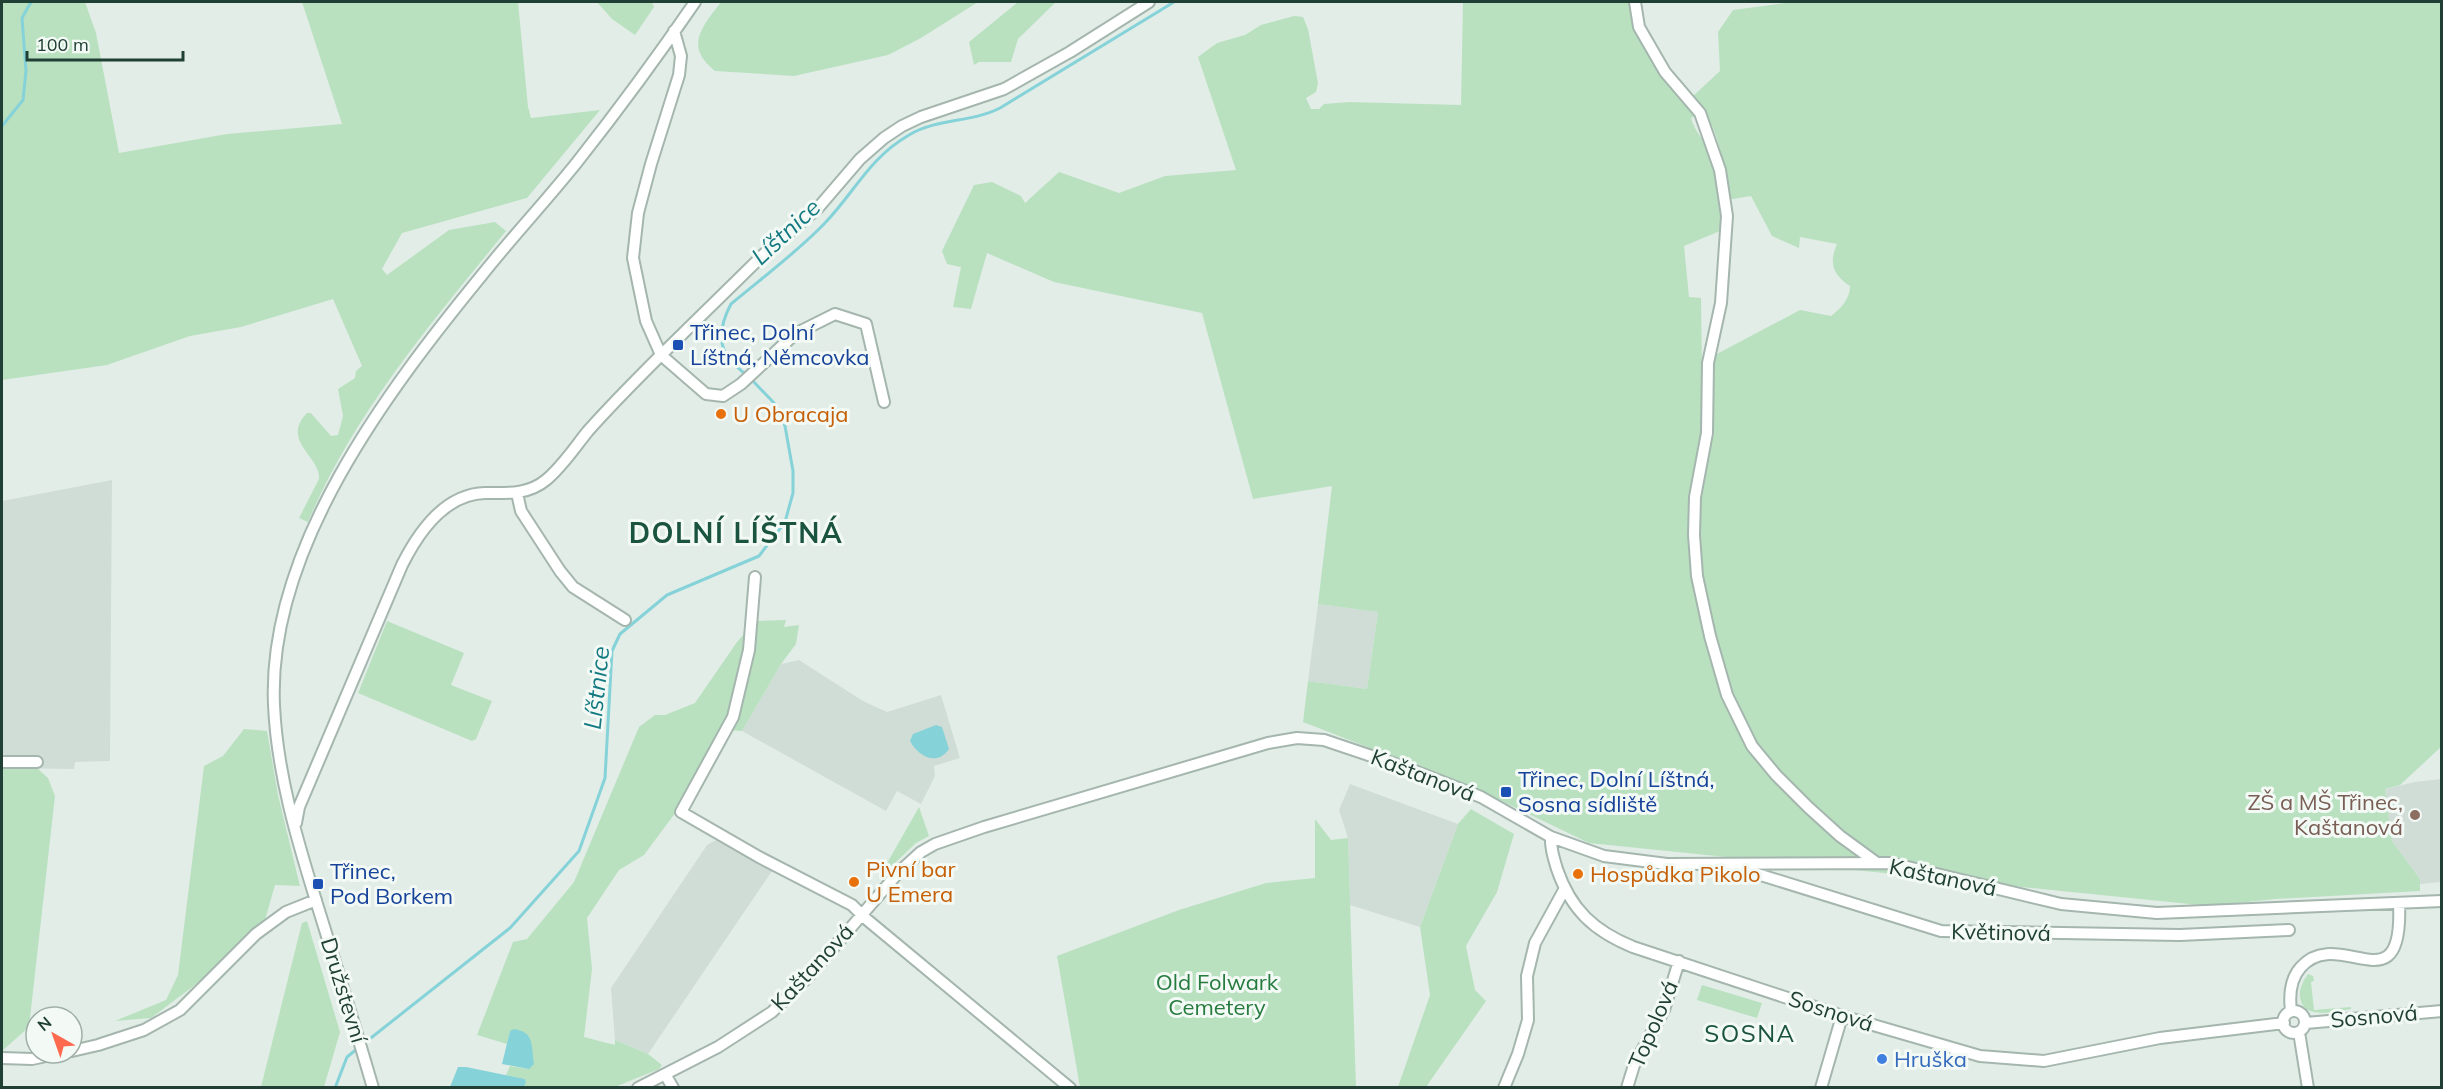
<svg xmlns="http://www.w3.org/2000/svg" width="2443" height="1089" font-family="Mulish,sans-serif">
  <style>
    .built { fill: #d0ddd6 }
    .green { fill: #b9e1c0 }
    .water { fill: #85d2d8 }
    .lines { fill: none; stroke-linecap: round; stroke-linejoin: round }
    .stream { stroke: #85d2d8; stroke-width: 3 }
    .minor-casing { stroke: #a4b6ae; stroke-width: 14 }
    .minor { stroke: #fff; stroke-width: 10 }
    .transit-dot { fill: #1a4fb4; stroke: #f3f9f5; stroke-width: 2 }
    .food-dot { fill: #e8710a; stroke: #f3f9f5; stroke-width: 2 }
    .education-dot { fill: #8d6e63; stroke: #f3f9f5; stroke-width: 2 }
    .shop-dot { fill: #3f7fe0; stroke: #f3f9f5; stroke-width: 2 }
    .labels { text-anchor: middle; stroke-width: 6; stroke-linejoin: round; paint-order: stroke }
    .transit-label { font-size: 22px; fill: #164399; stroke: #f3f9f5; text-anchor: start }
    .food-label { font-size: 22px; fill: #c56008; stroke: #f3f9f5; text-anchor: start }
    .street-label { font-size: 22px; fill: #204035; stroke: #f3f9f5 }
    .education-label { font-size: 22px; fill: #785e54; stroke: #f3f9f5; text-anchor: end }
    .park-label { font-size: 22px; fill: #267b3f; stroke: #f3f9f5 }
    .shop-label { font-size: 22px; fill: #366cbe; stroke: #f3f9f5; text-anchor: start }
    .water-label { font-size: 24px; font-style: italic; fill: #147a82; stroke: #f3f9f5 }
    .neighbourhood-label { font-size: 24px; letter-spacing: 1.5px; fill: #1a5441; stroke: #f3f9f5 }
    .district-label { font-size: 28px; font-weight: bold; letter-spacing: 1.5px; fill: #1a5441; stroke: #f3f9f5 }
  </style>
  <rect width="100%" height="100%" fill="#e2ede7"/>
  <!-- built -->
  <path class="built" d="M112 480 110 761 75 762 74 769 2 768V501Z
    M1318 604 1378 612 1367 689 1308 681Z
    M799 660 863 701 887 712 941 695 960 758 934 766 935 776 921 804 897 791 886 811 742 731 781 664Z
    M2441 779V882L2420 884V879L2392 841 2385 789 2415 782Z
    M1350 784 1458 824 1420 927 1350 905 1348 838 1339 810Z
    M718 839 772 871 648 1054 615 1040 611 988 707 845Z"/>
  <!-- green -->
  <path class="green" d="M2 2H85L96 33 119 153 227 134 342 124 302 2H518L528 107 531 118 600 110 527 198 402 233 382 269 387 275 449 230 495 222 506 231C432 322 354 413 308 522L299 518 319 479C321 457 280 441 307 413H311L331 436 338 435 343 416 338 389 355 378 356 371 362 366 333 299 241 327 190 336 107 365 2 380Z
    M597 2H652L654 7 635 35 612 19Z
    M721 2H978L921 38 888 55 794 76 715 71C683 46 703 26 721 2Z
    M1018 2H1056L1018 39 1011 62H979L974 65 969 42Z
    M1463 2H1629L1644 42 1697 115 1691 118C1696 134 1702 137 1710 150 1721 167 1721 211 1720 231L1684 246 1689 297 1701 298 1702 373 1705 397 1713 403V356L1800 310 1831 316C1841 308 1850 299 1850 286 1832 275 1829 262 1837 244L1800 237 1799 248 1772 236 1751 196 1727 200C1723 160 1721 127 1692 97L1720 71 1718 32 1733 10 1792 2H2441V747L2400 785 2385 789 2392 841 2420 879V891L2275 899 2209 906 1589 843 1483 792 1303 722 1308 681 1367 689 1378 612 1318 604 1332 486 1253 499 1202 313 1054 282 987 253 971 309 953 307 961 267 947 264 942 251 974 185 992 182 1021 196 1025 203 1059 172 1119 193 1165 176 1236 170 1198 57 1217 43 1245 35 1261 25 1294 16 1303 17 1308 29 1318 83 1316 92 1306 98 1311 109H1319L1324 104 1349 102 1461 105Z
    M786 620 784 627 799 625 796 644 781 664 742 731 724 730 676 812 644 855 619 870 587 918 592 969 584 1037 615 1045V1040L648 1054 662 1065 659 1069 615 1087H524L526 1082 525 1079 506 1075 510 1066 529 1069 510 1031 507 1044 477 1035 513 942 527 939 574 882 639 727 655 715H665L695 703 737 642 755 621Z
    M387 621 464 653 451 685 492 701 476 739 472 741 358 693Z
    M244 729 267 731 278 795 300 886 275 885 263 927 191 988 151 1018 115 1021 166 1000 178 975 204 766 223 756Z
    M2 768H37L48 778 55 796 29 1027 2 1051Z
    M919 807 929 836 916 843 878 879Z
    M1471 809 1514 834 1497 892 1466 946 1475 990 1486 1001 1426 1087H1398L1430 995 1420 927 1458 824Z
    M1315 819 1331 840 1348 838 1356 1087H1080L1057 956 1179 910 1266 883 1315 878Z
    M307 921 340 1032 324 1087H261L302 923Z
    M2308 974 2313 976 2314 981 2311 982 2314 1010 2351 1007V1009C2335 1011 2303 1021 2300 997 2299 989 2303 981 2308 974Z
    M1702 985 1762 1003 1757 1018 1697 1000Z"/>
  <!-- water -->
  <path class="water" d="M936 725 942 727 949 749C937 767 918 756 910 741L913 734Z
    M514 1029C535 1032 531 1046 534 1064L529 1069 502 1064 510 1031Z
    M458 1067H466L525 1079 526 1082 524 1087H450Z"/>
  <g class="lines">
    <!-- stream -->
    <path class="stream" d="M2 126 23 100 26 71 22 18 31 2
      M746 375C740 369 730 362 726 354 717 338 723 319 731 304 762 278 796 253 824 224 855 192 868 159 909 135 937 118 971 123 1000 108L1174 2
      M362 1045 510 928 579 851 605 778 612 651 620 634 667 595 759 556 785 522 793 493V471L785 426 775 404 751 379
      M335 1088 347 1057 357 1049"/>
    <!-- minor casing -->
    <g class="minor-casing">
      <path id="minor" d="M1635 2 1639 27 1665 72 1700 113 1720 170 1727 216 1721 303 1708 363 1707 433 1695 497 1694 535 1697 576 1710 636 1727 695 1752 746 1776 775 1808 807 1840 836 1877 863
        M674 31 681 56 679 75 651 164 638 213 633 258 646 321 661 355 765 253 818 208 860 159 884 138 902 126 921 117 1004 89 1070 52 1149 2
        M517 493 521 511 560 571 573 587 625 620
        M755 577 749 650 733 717 681 812 759 857 852 905 865 918 1070 1088
        M2 762H37
        M296 823 299 807 402 565C418 533 444 494 485 493 506 493 528 495 546 480 562 467 575 447 588 431 611 405 636 380 661 355L706 394 723 396 741 384 795 334 835 314 866 324 884 402
        M1551 837C1550 848 1554 859 1557 869 1571 910 1594 931 1633 947L1842 1016 1980 1056 2044 1061 2160 1038 2284 1023
        M1735 867 1941 931 2180 935 2289 930
        M2291 1011C2289 995 2290 979 2301 967 2339 924 2404 1011 2399 903
        M2283 1022a11 11 0 1 1 22 0a11 11 0 1 1-22 0Z
        M2306 1023 2442 1011
        M2299 1032 2308 1088
        M72 1051 98 1045 144 1030 180 1010 256 934 286 912 316 900
        M2 1058 32 1059 60 1053
        M665 1074 673 1088
        M373 1088C355 1026 336 965 317 904 297 840 277 773 274 705 267 549 388 390 482 275 513 236 547 200 578 161 619 109 658 56 695 2
        M638 1088 718 1047 772 1012 809 976 898 873 921 852 935 844 984 827 1224 756 1268 743 1297 738 1324 740 1407 768 1481 797 1551 837 1604 856 1667 864 1891 863 2061 904 2157 913 2442 901
        M1504 1088 1518 1054 1528 1020 1527 976 1535 943 1564 890
        M1627 1088 1634 1065 1664 1010 1679 961
        M1821 1088 1842 1016"/>
    </g>
    <!-- minor -->
    <use href="#minor" class="minor"/>
  </g>
  <!-- markers -->
  <g class="transit-dot">
    <rect x="672" y="339" width="12" height="12" rx="3"/>
    <rect x="1500" y="786" width="12" height="12" rx="3"/>
    <rect x="312" y="878" width="12" height="12" rx="3"/>
  </g>
  <g class="food-dot">
    <circle cx="721" cy="414" r="6"/>
    <circle cx="1578" cy="874" r="6"/>
    <circle cx="854" cy="882" r="6"/>
  </g>
  <circle class="education-dot" cx="2415" cy="815" r="6"/>
  <circle class="shop-dot" cx="1882" cy="1059" r="6"/>
  <g class="labels">
    <!-- transit labels -->
    <g class="transit-label">
      <text x="690" y="340">Třinec, Dolní<tspan x="690" dy="25">Líštná, Němcovka</tspan></text>
      <text x="1518" y="787">Třinec, Dolní Líštná,<tspan x="1518" dy="25">Sosna sídliště</tspan></text>
      <text x="330" y="879">Třinec,<tspan x="330" dy="25">Pod Borkem</tspan></text>
    </g>
    <!-- food labels -->
    <g class="food-label">
      <text x="733" y="422">U Obracaja</text>
      <text x="866" y="877">Pivní bar<tspan x="866" dy="25">U Emera</tspan></text>
      <text x="1590" y="882">Hospůdka Pikolo</text>
    </g>
    <!-- street labels -->
    <g class="street-label">
      <text transform="translate(1423 775) rotate(21)" y="8">Kaštanová</text>
      <text transform="translate(1943 877) rotate(12)" y="8">Kaštanová</text>
      <text transform="translate(2001 932) rotate(1)" y="8">Květinová</text>
      <text transform="translate(812 967) rotate(-47)" y="8">Kaštanová</text>
      <text transform="translate(344 990) rotate(73)" y="8">Družstevní</text>
      <text transform="translate(1831 1011) rotate(18)" y="8">Sosnová</text>
      <text transform="translate(2374 1016) rotate(-5)" y="8">Sosnová</text>
      <text transform="translate(1653 1024) rotate(-67)" y="8">Topolová</text>
    </g>
    <!-- education labels -->
    <g class="education-label">
      <text x="2403" y="810">ZŠ a MŠ Třinec,<tspan x="2403" dy="25">Kaštanová</tspan></text>
    </g>
    <!-- park labels -->
    <g class="park-label">
      <text x="1217" y="990">Old Folwark<tspan x="1217" dy="25">Cemetery</tspan></text>
    </g>
    <!-- shop labels -->
    <g class="shop-label">
      <text x="1894" y="1067">Hruška</text>
    </g>
    <!-- water labels -->
    <g class="water-label">
      <text transform="translate(786 232) rotate(-43)" y="8">Líštnice</text>
      <text transform="translate(597 688) rotate(-84)" y="8">Líštnice</text>
    </g>
    <!-- neighbourhood labels -->
    <g class="neighbourhood-label">
      <text x="1750" y="1042">SOSNA</text>
    </g>
    <!-- district labels -->
    <g class="district-label">
      <text x="736" y="543">DOLNÍ LÍŠTNÁ</text>
    </g>
  </g>
  <!-- border -->
  <rect width="2443" height="1089" fill="none" stroke="#204035" stroke-width="6"/>
  <!-- north arrow -->
  <g transform="translate(54 1035) rotate(320)"><circle r="28" fill="#f3f9f5" stroke="#9fafa8" stroke-width="1.5"/>
  <path d="M0-4.5L10 22L0 15L-10 22Z" fill="#ff6a4f"/>
  <text y="-9" font-size="16" font-weight="bold" text-anchor="middle" fill="#204035">N</text>
  </g>
  <!-- scale -->
  <path d="M27 51v9h156v-9" fill="none" stroke="#204035" stroke-width="3"/>
  <text x="36" y="51" font-size="18" fill="#204035" stroke="#f3f9f5" stroke-width="4.5" paint-order="stroke">100 m</text>
</svg>
